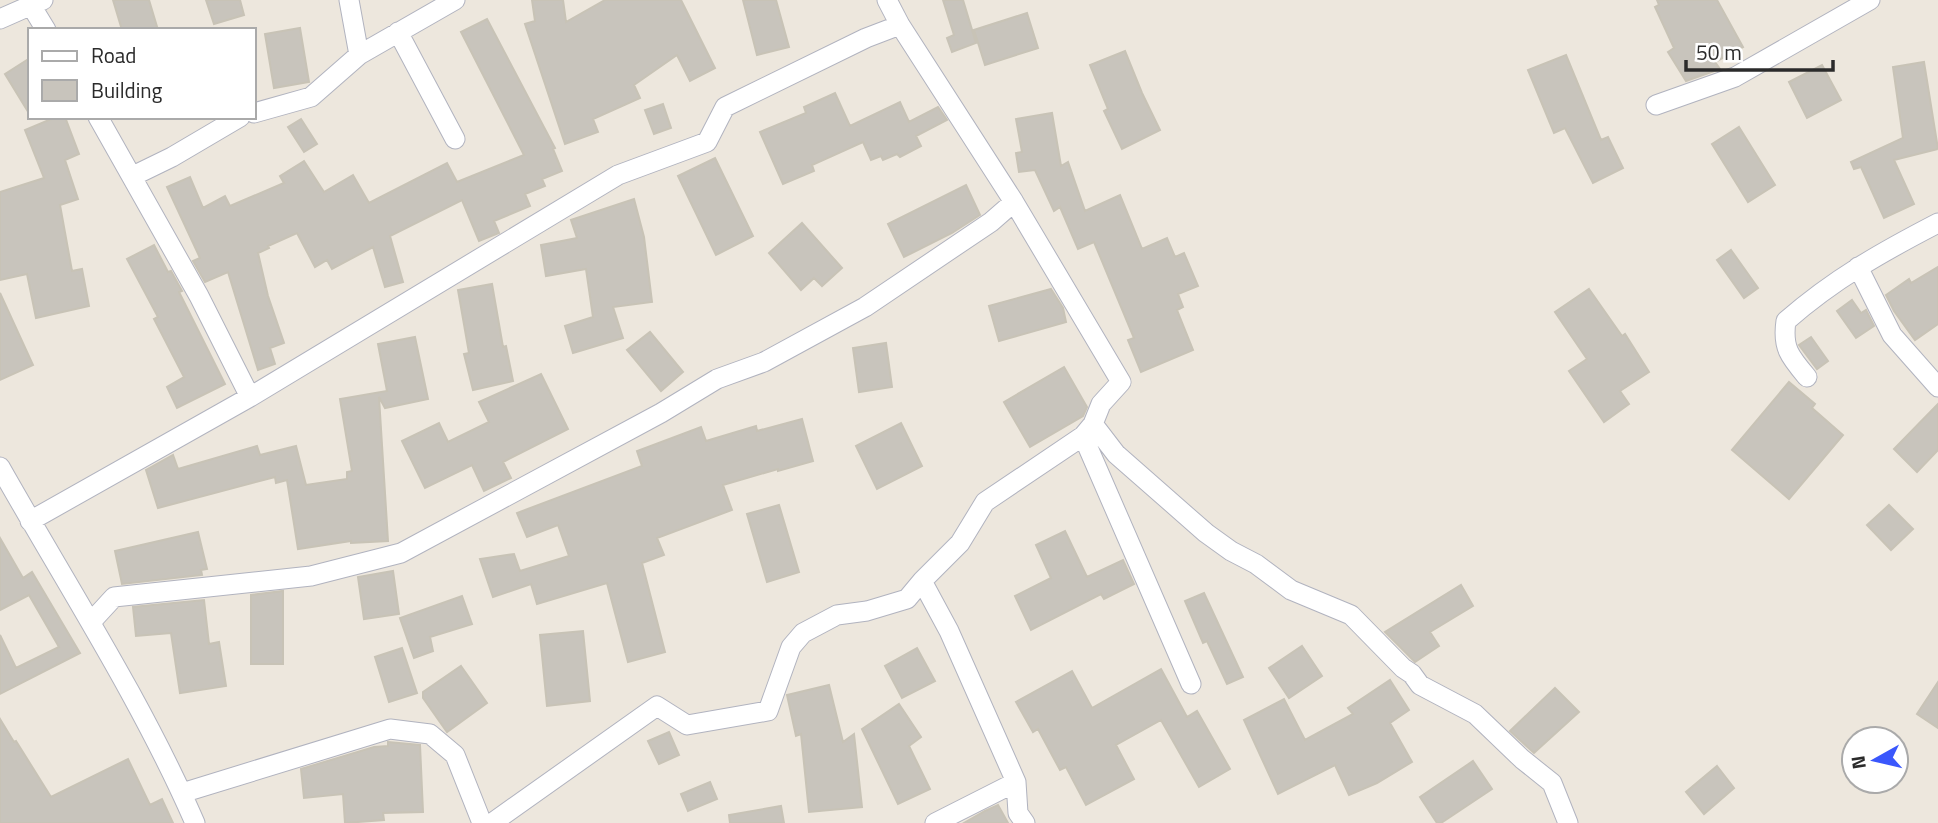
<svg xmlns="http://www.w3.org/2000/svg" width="1938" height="823" font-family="'Titillium Web',sans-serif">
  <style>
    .building { fill: #c8c4bc; stroke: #c8c3b6; stroke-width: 2 }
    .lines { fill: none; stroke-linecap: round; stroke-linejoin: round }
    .street-casing { stroke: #b1b3bf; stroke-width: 21 }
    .street { stroke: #fff; stroke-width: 19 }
  </style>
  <rect width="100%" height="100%" fill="#ede7dd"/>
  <!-- building -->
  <path class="building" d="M113 0H149L158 30H122Z
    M206 0H240L244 15 214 24Z
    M532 0H563L566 22 605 0H681L715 68 690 81 677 55 634 85 640 98 593 119 598 132 565 144 525 24 535 21Z
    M743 0H776L789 47 757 55Z
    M943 0H963L976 43 952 52 947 38 954 35Z
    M1657 0H1717L1743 47 1715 62 1720 69 1686 81 1668 52 1674 48 1655 7 1659 5Z
    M1027 13 1038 48 985 65 974 30Z
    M487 19 555 148 553 149 562 171 542 179 545 186 525 194 530 206 494 221 499 233 479 241 462 200 390 236 403 282 385 287 373 247 332 269 327 260 315 267 297 233 268 246 269 248 258 253 268 296 284 343 270 348 275 364 258 370 228 272 205 282 193 261 200 258 167 187 190 177 203 208 225 196 230 206 284 183 280 176 304 161 324 192 353 175 369 203 447 163 457 182 524 155 461 32Z
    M300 28 309 82 274 88 265 34Z
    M1125 51 1142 93 1160 130 1122 149 1104 111 1108 109 1090 65Z
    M1566 55 1601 140 1608 137 1623 168 1593 183 1565 128 1554 133 1528 70Z
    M30 58V115L5 74Z
    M1924 62 1938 149 1894 160 1914 204 1884 218 1861 167 1854 169 1851 162 1903 138 1893 67Z
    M1822 65 1841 100 1807 118 1789 82Z
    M835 93 850 126 900 102 909 122 938 107 947 120 916 136 921 146 900 157 897 154 883 160 881 156 871 160 863 142 812 165 814 171 783 184 760 132 806 113 804 107Z
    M663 104 671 128 654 134 645 110Z
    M1052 113 1061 166 1068 162 1085 211 1120 195 1142 249 1167 238 1175 257 1184 253 1198 286 1178 294 1183 307 1177 310 1193 350 1141 372 1128 340 1134 338 1094 242 1078 249 1060 207 1054 211 1035 170 1019 172 1016 153 1022 152 1016 119Z
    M56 117H65L79 154 65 160 78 199 60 205 72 271 82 269 89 306 36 318 27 274 0 280V192L44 178 25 130Z
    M301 119 317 144 304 152 288 127Z
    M1739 127 1775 185 1748 202 1712 144Z
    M715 158 753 236 716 255 678 176Z
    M966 185 980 215 952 233 904 257 888 224Z
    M634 199 644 237 652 302 613 307 623 338 573 353 565 326 593 317 586 269 546 276 541 245 577 238 571 220Z
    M802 223 842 268 822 286 814 278 801 290 769 253Z
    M154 245 168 272 171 271 182 291 179 292 225 384 177 408 167 387 184 377 154 319 158 317 127 259Z
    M1731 250 1758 288 1744 298 1717 260Z
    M1938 267V324L1915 340 1894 311 1886 295 1909 279 1911 283Z
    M492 284 503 347 506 346 513 381 473 390 464 354 469 353 458 290Z
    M1051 289 1063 308 1066 322 999 341 989 306Z
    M1589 289 1622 336 1625 334 1649 372 1620 391 1629 404 1604 422 1569 371 1587 359 1555 312Z
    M0 293 33 365 0 380Z
    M1852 300 1861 313 1866 310 1874 326 1856 338 1837 311Z
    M650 332 683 372 661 391 627 350Z
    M415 337 428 399 385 408 379 397 388 541 351 543V541L298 549 287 480 276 483 275 477 158 508 146 470 173 455 178 469 257 446 260 455 296 446 306 485 347 479V472L352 471 340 399 387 391 378 344Z
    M1811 337 1828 361 1817 369 1799 345Z
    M886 343 892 387 859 392 853 348Z
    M1064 367 1087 407 1083 416 1030 447 1004 402Z
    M541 374 568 429 503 462 511 478 484 491 472 465 425 488 402 441 439 423 448 442 489 422 479 402Z
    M1789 382 1815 404 1812 408 1843 435 1789 499 1732 450Z
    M1938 404V450L1917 472 1894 449Z
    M802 419 813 461 778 471V469L723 485 732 510 657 538 664 555 642 563 665 652 628 662 607 583 537 604 531 584 493 597 480 559 514 554 520 571 569 556 558 525 527 537 517 513 642 466 637 451 701 427 706 441 756 426 757 431Z
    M901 423 922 466 877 489 856 446Z
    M779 505 799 572 767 582 747 514Z
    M1889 505 1913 529 1891 550 1867 525Z
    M1065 531 1087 577 1123 560 1134 584 1104 599 1101 594 1031 630 1015 596 1051 578 1036 545Z
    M198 532 207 569 201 570 202 575 122 584 115 551Z
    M0 538 23 578 32 572 80 653 0 694V635L16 668 59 647 29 595 0 610Z
    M393 571 399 614 364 619 358 577Z
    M1461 585 1473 606 1430 632 1439 646 1415 662 1385 632Z
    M283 591V664H251V595Z
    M1204 593 1243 677 1227 684 1207 641 1203 643 1185 601Z
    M462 596 472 624 430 637 433 651 414 658 400 618Z
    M204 600 209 644 219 642 226 686 180 693 171 633 136 636 133 607Z
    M583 631 590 701 547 706 540 635Z
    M1302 646 1322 676 1289 698 1269 668Z
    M402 648 417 693 389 702 375 657Z
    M917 648 935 681 902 698 885 666Z
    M461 666 487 703 447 732 423 698V692Z
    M1161 669 1187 717 1197 711 1230 769 1199 787 1161 720 1116 745 1134 779 1086 805 1066 767 1060 770 1038 729 1033 732 1016 702 1072 671 1092 708Z
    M1390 680 1409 710 1390 723 1412 762 1377 783 1349 795 1335 765 1278 794 1244 720 1284 699 1305 740 1353 714 1348 708Z
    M1938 682V728L1917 714Z
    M829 685 843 742 854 734 862 807 809 812 801 734 796 736 787 695Z
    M1555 688 1579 712 1534 753 1510 731Z
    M899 704 921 737 909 746 930 789 898 804 862 729Z
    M0 719 14 742 16 741 51 797 128 759 150 805 162 799 173 823H0Z
    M669 732 679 755 659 764 648 741Z
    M388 742 420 745 423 812 383 813 384 820 345 823 343 794 304 798 301 769 374 747 388 746Z
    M1473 761 1492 789 1441 823H1437L1420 797Z
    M1717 766 1734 788 1704 814 1686 792Z
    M710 782 717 799 688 811 681 794Z
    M998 805 1008 823H964L985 811Z
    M781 806 784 823H730L729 815Z"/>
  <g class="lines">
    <!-- street casing -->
    <g class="street-casing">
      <path id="street" d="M349 0 359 55
        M887 0 900 25 1014 202 1121 382 1101 404 1093 424 1083 436 985 502 960 543 922 581 949 631 1016 782 1018 813 1025 823
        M32 7 46 30
        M0 19 43 0
        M398 32 455 139
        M1656 105 1735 77 1870 0
        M254 113 311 97 359 55 455 0
        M98 117 199 296 250 397
        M133 176 172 157 240 117
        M1858 267 1892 335 1938 387
        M1807 377C1790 357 1782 348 1786 321 1834 279 1882 252 1938 223
        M1093 424 1116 454 1206 533 1231 551 1256 564 1291 590 1351 615 1403 668 1412 674 1420 685 1475 714 1522 759 1552 783 1568 823
        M1083 436 1191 684
        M0 467C66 584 141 699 195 823
        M30 521 250 397 618 175 707 142 725 107 866 38 900 25
        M91 622 114 597 311 576 401 553 661 413 717 379 764 362 865 307 991 222 1014 202
        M182 793 390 729 430 734 455 755 482 823
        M492 823 657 706 687 725 768 711 791 647 803 633 837 615 867 611 907 599 922 581
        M935 823 1016 782"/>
    </g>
    <!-- street -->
    <use href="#street" class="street"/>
  </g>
  <!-- legend -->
  <rect x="28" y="28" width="228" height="91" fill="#ffffff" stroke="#aaaaaa" stroke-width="2"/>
  <rect x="42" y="51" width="35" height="10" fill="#ffffff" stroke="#aaaaaa" stroke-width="2"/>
  <text x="91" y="63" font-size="21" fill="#2b2b2b">Road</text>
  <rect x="42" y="80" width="35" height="21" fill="#c8c4bc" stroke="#aaaaaa" stroke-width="2"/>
  <text x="91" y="98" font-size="21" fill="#2b2b2b">Building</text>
  <!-- north arrow -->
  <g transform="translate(1875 760) rotate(262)"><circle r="33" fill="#ffffff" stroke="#aaaaaa" stroke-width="2"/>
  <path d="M0-5L12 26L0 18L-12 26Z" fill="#3a57fc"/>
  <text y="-10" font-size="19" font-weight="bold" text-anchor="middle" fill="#2b2b2b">N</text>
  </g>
  <!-- scale -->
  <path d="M1686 60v10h147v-10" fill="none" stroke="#2b2b2b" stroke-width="3.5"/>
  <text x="1696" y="60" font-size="21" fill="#2b2b2b" stroke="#ffffff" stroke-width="5" paint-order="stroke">50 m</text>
</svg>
